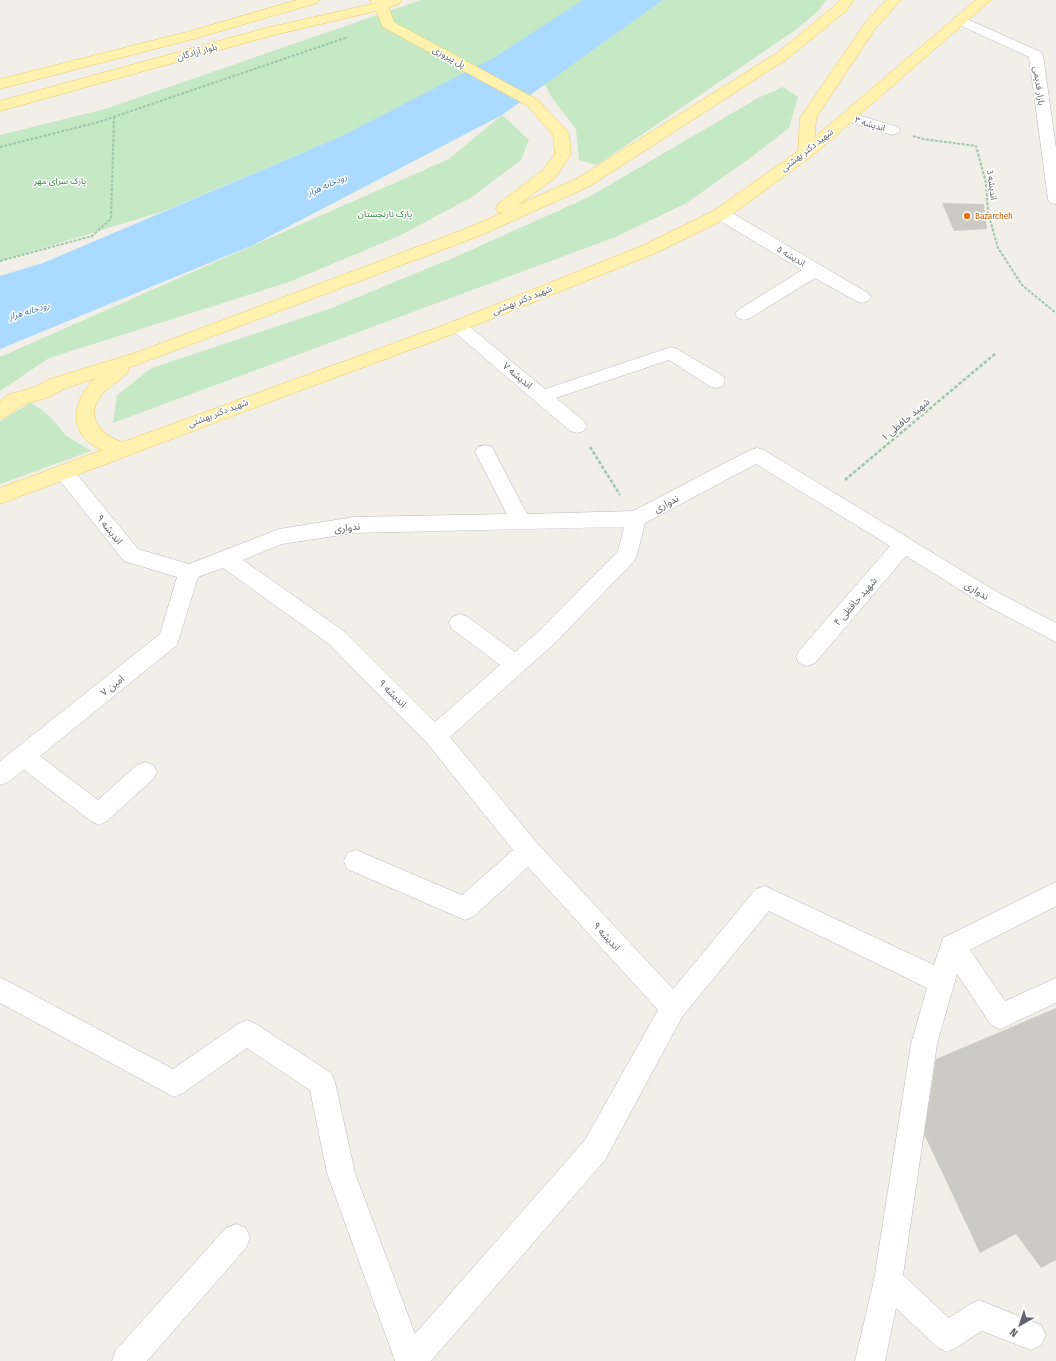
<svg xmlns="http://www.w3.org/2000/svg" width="1056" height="1361" font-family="'Fira Sans Condensed','Noto Sans Arabic',sans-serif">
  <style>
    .green { fill: #c5e8c5 }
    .water { fill: #aadaff }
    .building { fill: #cccac5 }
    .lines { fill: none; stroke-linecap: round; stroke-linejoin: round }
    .minor-casing { stroke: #b5b8bc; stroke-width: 1 }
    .major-casing { stroke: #f2c960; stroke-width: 1 }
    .path-far1 { stroke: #9cc7a9; stroke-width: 2; stroke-dasharray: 3 1.5; stroke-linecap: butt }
    .path { stroke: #9cc7a9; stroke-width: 2.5; stroke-dasharray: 3.5 2; stroke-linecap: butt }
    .minor { fill: #fff; fill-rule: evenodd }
    .major { fill: #fff2af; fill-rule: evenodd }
    .food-dot { fill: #e8710a; stroke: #fff; stroke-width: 1.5 }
    .labels { text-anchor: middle; stroke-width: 3; stroke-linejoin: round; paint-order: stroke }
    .far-street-label { font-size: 9px; fill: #5f6368; stroke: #fff }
    .far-park-label { font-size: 9px; fill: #348238; stroke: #fff }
    .far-water-label { font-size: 9px; font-style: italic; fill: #4174aa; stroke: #fff }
    .far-food-label { font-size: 9px; fill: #c56008; stroke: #fff; text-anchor: start }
    .street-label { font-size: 10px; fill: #5f6368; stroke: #fff }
  </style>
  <rect width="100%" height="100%" fill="#f1efe8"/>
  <!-- green -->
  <path class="green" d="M421 0H584L518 44 404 110 164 211 0 261V135L105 109Z
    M663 0H826L818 11 797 29 597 165 579 160 576 129 550 95 545 84Z
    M783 87 798 97 789 128 746 161 685 204 613 238 113 423 117 395 152 368 329 309 453 258 589 197 758 98Z
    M502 115 529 140 521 160 472 197 399 236 289 282 49 358 0 391V357L449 159Z
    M30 403 41 409 55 422 65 435 91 451 0 484V421Z"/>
  <!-- water -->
  <path class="water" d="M583 0H663L502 115 253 245 0 349V276L43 263 342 136 495 57Z"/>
  <!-- building -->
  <path class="building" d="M942 203 984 204 987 229 954 231Z
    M1056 1008V1260L1041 1268 1016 1234 980 1253 924 1134 936 1059Z"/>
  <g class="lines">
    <!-- minor casing -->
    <g class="minor-casing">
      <path id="minor" d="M960 16 1041 52 1043 55 1056 148V204L1050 203 1048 199 1029 57 955 23 953 20 955 17Z
        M848 112 898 127 900 130 898 133 892 135 843 120 840 117 843 114Z
        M721 209 727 210 868 293 871 297 868 301 862 303 856 301 815 278 750 318 744 320 738 318 735 314 738 310 802 270 715 218 713 214 715 210Z
        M458 320 464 322 545 389 671 347 677 349 723 376 725 381 723 386 716 388 709 386 669 360 556 398 584 421 587 426 584 431 577 433 570 431 452 330 449 326 452 322Z
        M485 445 492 447 527 514 633 511 750 450 757 448 764 450 997 592 1056 623V642L983 604 906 556 815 663 807 666 799 663 796 657 799 651 890 546 756 464 645 523 637 555 634 561 556 642 450 737 537 843 673 989 756 889 765 886 934 965 943 938 1056 882V906L970 950 1005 1001 1056 978V1003L1000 1029 991 1025 957 974 937 1044 903 1275 949 1318 969 1305 979 1300 1041 1325 1046 1335 1041 1345 1031 1350 982 1331 957 1347 947 1352 937 1347 896 1308 885 1361H855L874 1280 911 1044 927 988 769 911 682 1017 605 1160 431 1361H395L327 1173 310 1090 247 1048 183 1093 174 1097 0 1003V977L173 1069 238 1024 247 1020 256 1024 331 1073 335 1082 355 1173 415 1334 585 1140 658 1010 528 867 474 916 465 920 347 869 344 861 347 853 356 850 462 895 513 850 427 743 329 644 223 568 198 577 177 645 40 756 98 800 137 765 145 762 153 765 157 772 153 779 107 821 99 825 91 821 24 770 8 782 0 785V761L160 634 177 577 124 561 57 477 54 472 57 467 64 465 71 467 138 549 189 564 279 529 354 517 507 514 475 452 478 447ZM624 527 618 551 540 630 515 652 468 617 460 614 452 617 449 623 452 629 500 665 435 722 345 632 243 560 282 544 354 533Z
        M236 1224 246 1228 250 1238 246 1248 147 1361H112L116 1350 226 1228Z"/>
    </g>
    <!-- major casing -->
    <g class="major-casing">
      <path id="major" d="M297 0H319L317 3 197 38 0 89V79L187 32Z
        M370 0H402L400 3 389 8 394 22 538 100 567 131 569 134 571 154 555 178 518 205 578 178 777 53 836 5 840 0H854L846 11 787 59 590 186 477 237 128 368 129 370C124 379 111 384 103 393 84 415 99 435 123 442L452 322 644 245 715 210 798 151 800 118 865 23 886 0H901L875 29 816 118 815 137 976 0H991L812 156 727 218 656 253 464 330 283 397 0 504V488L102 450C67 435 71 402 95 378L64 389 49 397 22 405 7 416 0 418V401L8 395 35 387 50 379 135 353 465 229 502 213 498 212 496 208 498 204 543 170 555 154 553 135 528 106 383 27 376 11 274 35 0 111V101L266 28 372 4Z"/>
    </g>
    <!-- path-far1 -->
    <path class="path-far1" d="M913 136 923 139 976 146 986 183 988 212 998 248 1022 285 1056 313
      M0 147 99 122 348 37
      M0 261 92 236 111 219 114 117"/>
    <!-- path -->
    <path class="path" d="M590 447 620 495
      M845 480 996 353"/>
    <!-- minor -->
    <use href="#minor" class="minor"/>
    <!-- major -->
    <use href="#major" class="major"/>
  </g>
  <!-- markers -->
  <circle class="food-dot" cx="967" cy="216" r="4"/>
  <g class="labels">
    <!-- far-street labels -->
    <g class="far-street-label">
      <text transform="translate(197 52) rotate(-16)" y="3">بلوار آزادگان</text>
      <text transform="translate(449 57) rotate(28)" y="3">پل پیروزی</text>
      <text transform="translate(1039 86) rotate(82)" y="3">بازار قدیمی</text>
      <text transform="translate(870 124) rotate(17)" y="3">اندیشه ۳</text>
      <text transform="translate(807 150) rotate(-38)" y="3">شهید دکتر بهشتی</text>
      <text transform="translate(992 185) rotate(82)" y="3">اندیشه 3</text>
      <text transform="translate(791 256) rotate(31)" y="3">اندیشه ۵</text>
      <text transform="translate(522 300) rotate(-22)" y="3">شهید دکتر بهشتی</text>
      <text transform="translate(218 413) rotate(-21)" y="3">شهید دکتر بهشتی</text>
    </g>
    <!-- far-park labels -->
    <g class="far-park-label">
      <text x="60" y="184">پارک سرای مهر</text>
      <text x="385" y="217">پارک نارنجستان</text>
    </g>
    <!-- far-water labels -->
    <g class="far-water-label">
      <text transform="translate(327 185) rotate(-24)" y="3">رودخانه هراز</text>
      <text transform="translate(29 311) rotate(-17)" y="3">رودخانه هراز</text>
    </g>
    <!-- far-food labels -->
    <g class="far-food-label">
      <text x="975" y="219">Bazarcheh</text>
    </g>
    <!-- street labels -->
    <g class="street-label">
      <text transform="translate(518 375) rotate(40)" y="4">اندیشه ۷</text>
      <text transform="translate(905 419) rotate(-40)" y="4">شهید حافظی ۱</text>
      <text transform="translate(666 503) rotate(-28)" y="4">ندواری</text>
      <text transform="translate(347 527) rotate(-7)" y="4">ندواری</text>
      <text transform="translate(110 529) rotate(51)" y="4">اندیشه ۹</text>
      <text transform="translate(977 590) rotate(32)" y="4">ندواری</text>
      <text transform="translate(855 601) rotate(-49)" y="4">شهید حافظی ۴</text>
      <text transform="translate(112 685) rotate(-39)" y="4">امین ۷</text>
      <text transform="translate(393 693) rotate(45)" y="4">اندیشه ۹</text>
      <text transform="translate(607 936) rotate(47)" y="4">اندیشه ۹</text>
    </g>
  </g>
  <!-- north arrow -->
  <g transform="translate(1020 1325) rotate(219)" stroke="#ffffff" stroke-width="3" paint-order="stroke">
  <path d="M0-3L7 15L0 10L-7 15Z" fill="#5f6368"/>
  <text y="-6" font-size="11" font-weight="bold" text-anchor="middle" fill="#5f6368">N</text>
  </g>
</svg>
